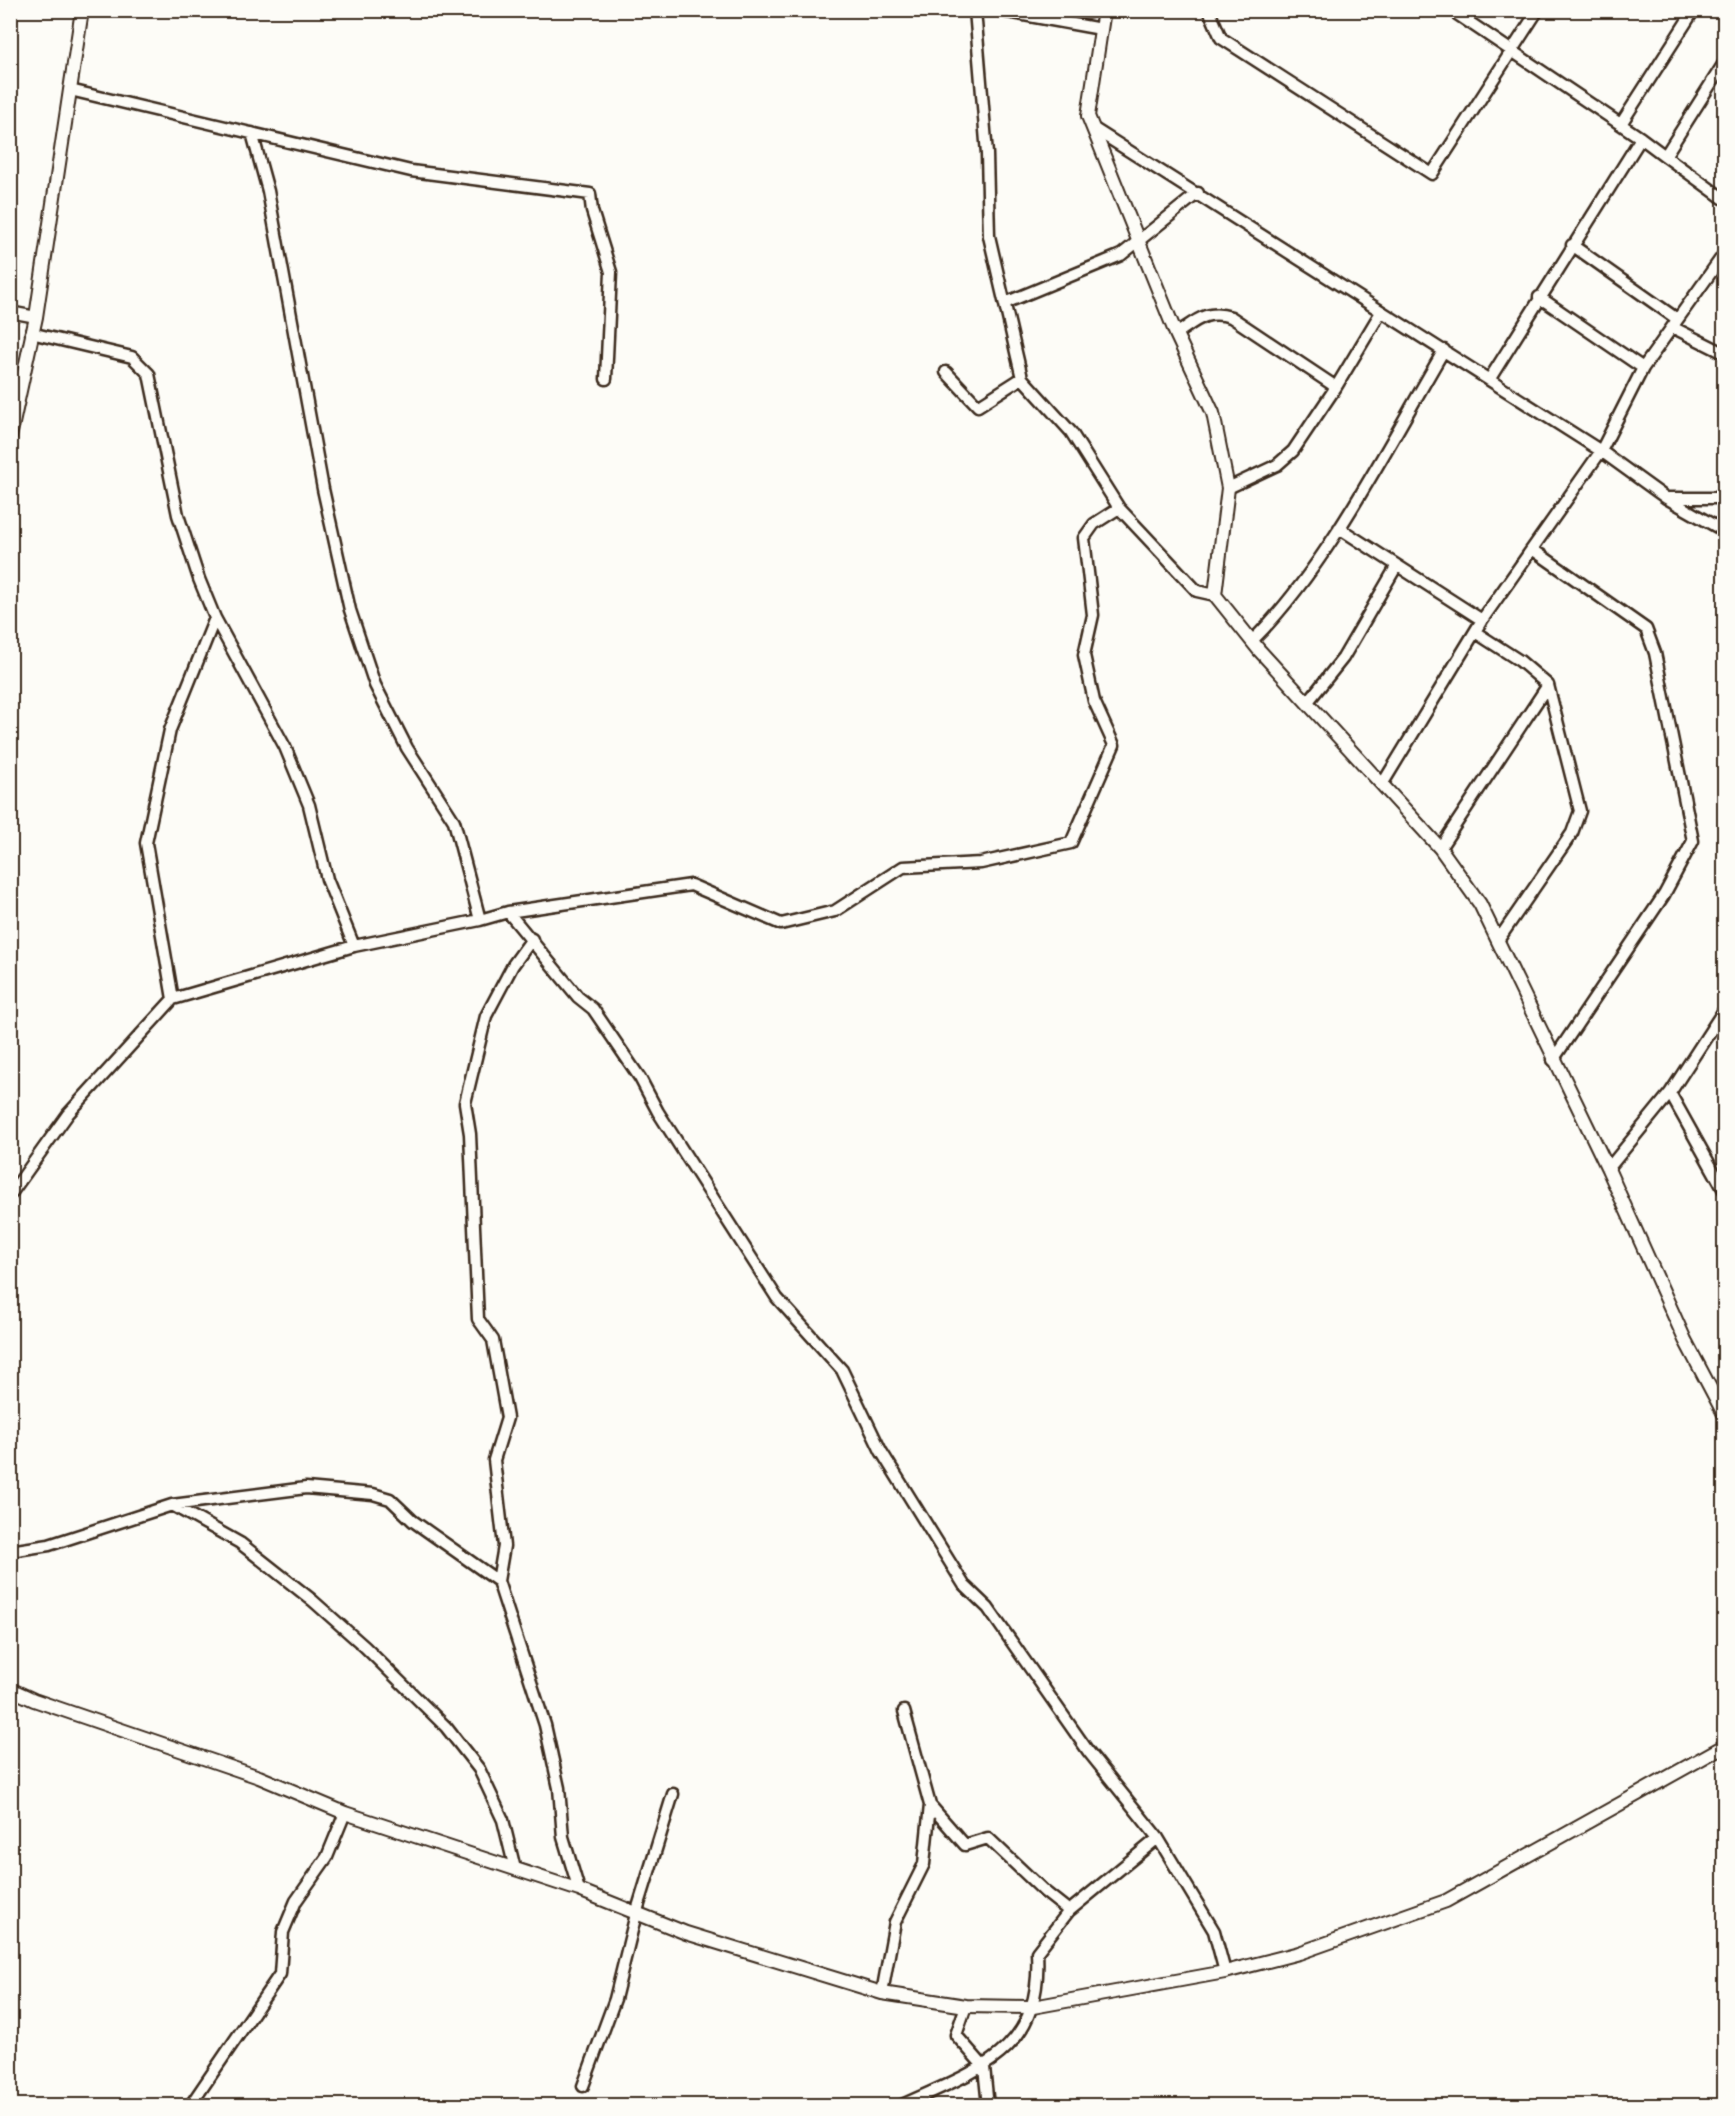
<svg xmlns="http://www.w3.org/2000/svg" width="1735" height="2116" font-family="'Indie Flower',sans-serif">
  <style>
    .lines { fill: none; stroke-linecap: round; stroke-linejoin: round }
    .minor-casing { stroke: #3b2a1e; stroke-width: 15 }
    .tertiary-casing { stroke: #3b2a1e; stroke-width: 16 }
    .minor { stroke: #fdfcf7; stroke-width: 10 }
    .tertiary { stroke: #fdfcf7; stroke-width: 12 }
  </style>
  <rect width="100%" height="100%" fill="#fdfcf7"/>
  <filter id="ink" filterUnits="userSpaceOnUse"><feTurbulence type="fractalNoise" baseFrequency=".0167" numOctaves="2"/><feDisplacementMap in="SourceGraphic" scale="12" xChannelSelector="R" yChannelSelector="G"/><feConvolveMatrix kernelMatrix="1 2 1 2 8 2 1 2 1" color-interpolation-filters="sRGB"/></filter>
  <g filter="url(#ink)">
    <g class="lines">
      <!-- minor casing -->
      <g class="minor-casing">
        <path id="minor" d="M975 10 987 154 989 236 1022 378 1071 432 1119 508 1197 591 1215 595
          M996 10 1101 29
          M1209 10 1221 38 1432 174 1538 10
          M1451 10 1641 138
          M70 90 411 171 590 194 592 211 611 272 606 379
          M1621 124 1694 10
          M1096 130 1601 451 1666 498 1724 531
          M252 133 268 191 323 489 350 610 375 685 407 748 454 821 480 920
          M1665 156 1724 199
          M1572 245 1677 319
          M1539 297 1643 368
          M1005 303 1121 255 1198 193
          M10 312 36 317
          M1672 327 1724 353
          M31 333 132 357 149 374 178 515 199 579 215 618 285 747 309 805 327 879 354 946
          M1176 334C1196 321 1206 309 1231 317L1336 387
          M946 372 978 406 1022 378
          M1489 380 1641 138 1665 156 1724 63
          M1228 488 1277 465 1293 451 1336 387 1381 312
          M1669 498H1724
          M1339 528 1482 620
          M1532 549 1646 629 1655 653 1693 841 1664 895 1553 1060
          M1252 641C1328 566 1389 443 1444 350
          M1307 703 1343 658 1396 567
          M1383 783 1482 620 1601 451 1643 368 1724 254
          M1440 848 1548 685 1520 661 1475 632
          M508 912 578 997 593 1009 640 1078 658 1112 777 1298 842 1370 881 1451 964 1585 988 1608 1088 1751 1158 1838 1214 1931 1225 1972
          M1499 939 1572 833 1580 811 1548 685
          M173 999 146 843 170 730 215 618
          M1724 1010 1670 1093 1724 1190
          M1608 1169 1670 1093
          M10 1195 68 1114 173 999 354 946 480 920 508 912 691 885 781 924 835 911 903 867 981 863 1071 843 1114 745 1094 701 1084 655 1093 615 1084 538 1094 524 1119 508
          M172 1505 240 1543 312 1600 365 1647 446 1727 479 1769 503 1820 515 1869
          M10 1551 49 1545 172 1505 306 1488 373 1494 390 1499 413 1521 498 1581 545 1725 559 1788 563 1837 579 1890
          M498 1581 504 1546 494 1460 507 1418 493 1340 478 1319 470 1134 465 1103 486 1016 513 965 532 939
          M930 1805 965 1845 988 1838 1045 1892 1069 1911
          M882 1993 895 1922 924 1864 930 1805 904 1711
          M966 2006 956 2035 984 2067 988 2106
          M583 2086 615 1999 636 1914 673 1794
          M190 2106 280 1974 283 1932 296 1901 327 1857 345 1813
          M900 2106C978 2070 1043 2053 1037 1952L1069 1911 1158 1838"/>
      </g>
      <!-- tertiary casing -->
      <g class="tertiary-casing">
        <path id="tertiary" d="M1104 10 1088 116 1176 334 1213 413 1228 488 1215 595 1259 650 1440 848 1480 904 1608 1169 1685 1340 1724 1414
          M10 437 36 317 82 10
          M10 1689 34 1700 259 1777 345 1813 579 1890 686 1933 882 1993 966 2006 1033 2007 1225 1972 1299 1953 1446 1901 1724 1746"/>
      </g>
      <!-- minor -->
      <use href="#minor" class="minor"/>
      <!-- tertiary -->
      <use href="#tertiary" class="tertiary"/>
    </g>
  </g>
  <!-- margin -->
  <rect width="1735" height="2116" fill="none" stroke="#fdfcf7" stroke-width="36"/>
  <rect x="18" y="18" width="1699" height="2080" fill="none" stroke="#3b2a1e" stroke-width="2" filter="url(#ink)"/>
</svg>
